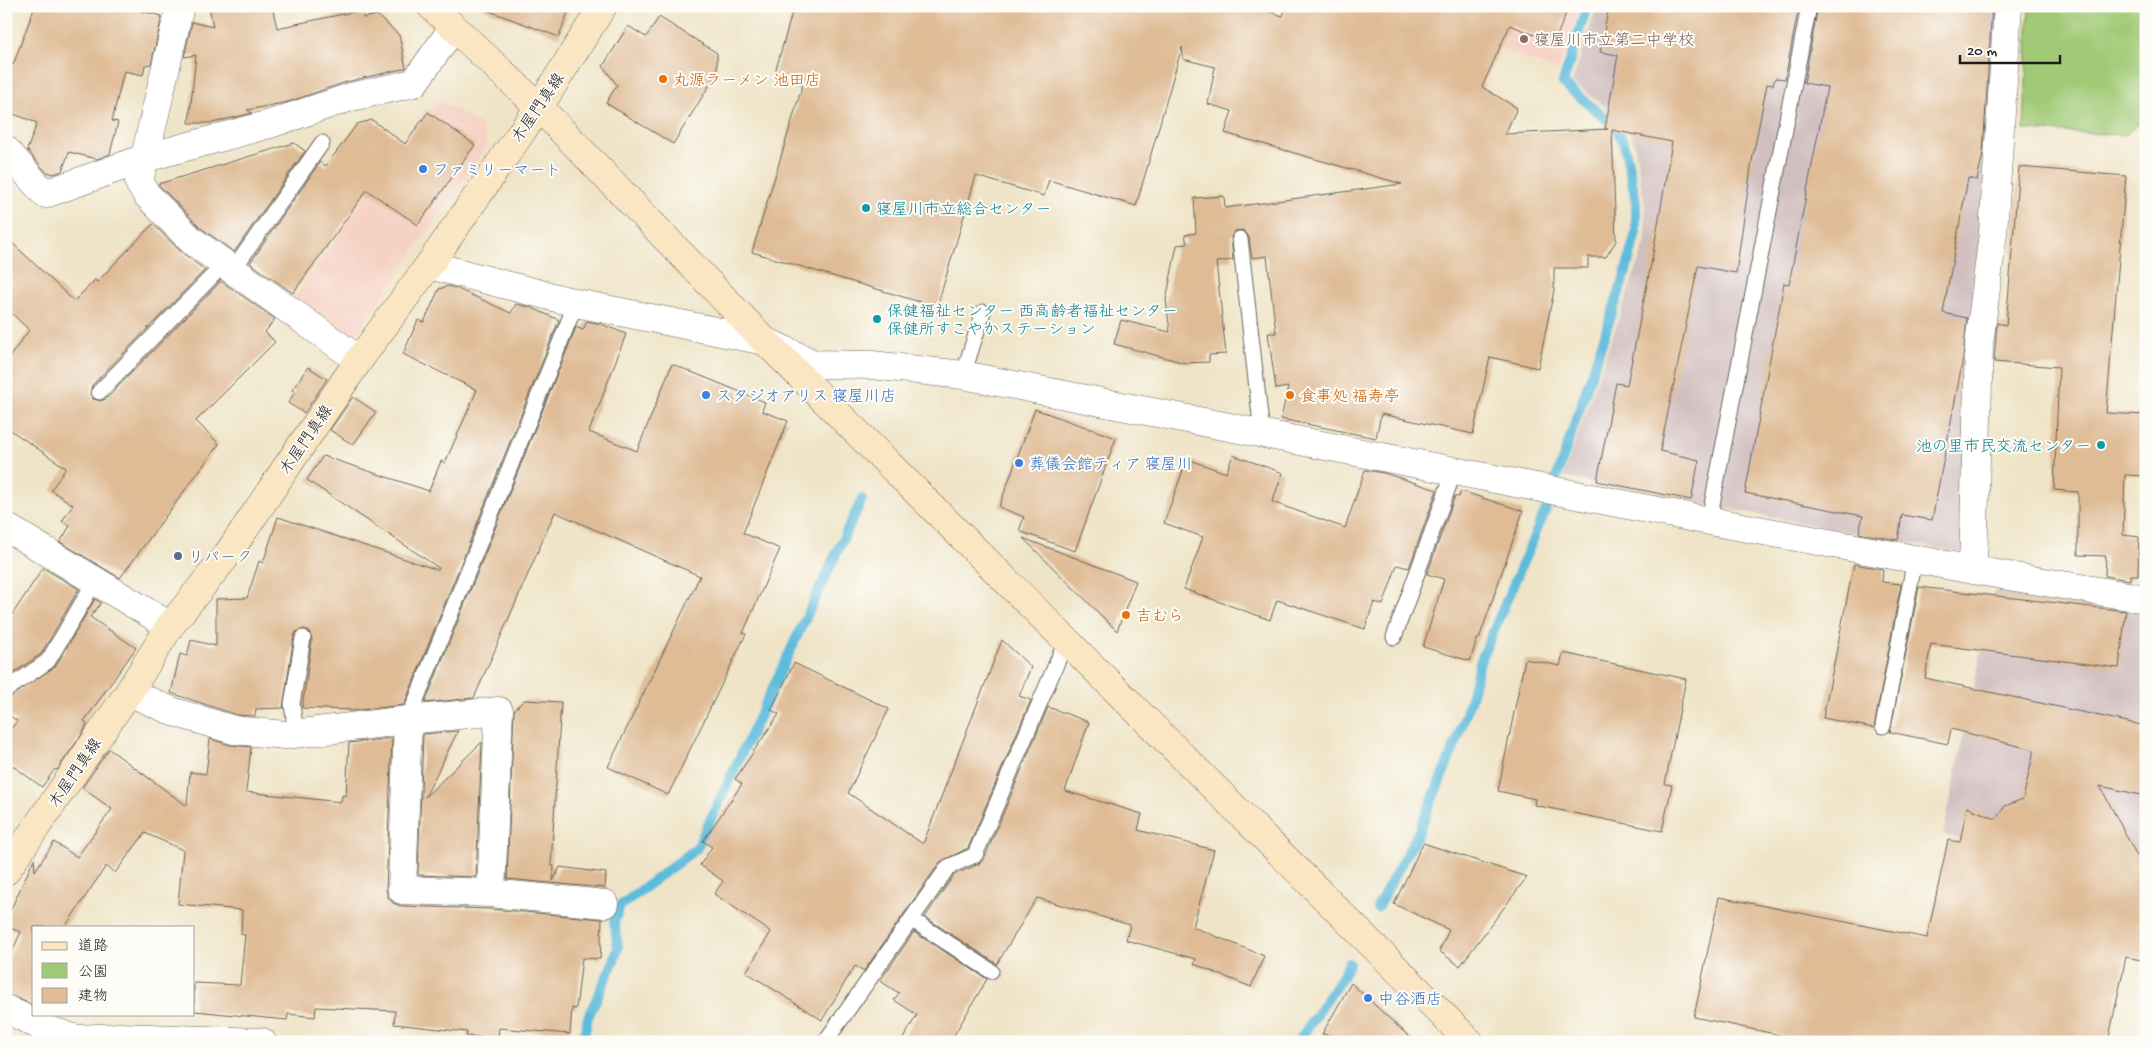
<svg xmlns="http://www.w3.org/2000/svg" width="2152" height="1048" font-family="'Gochi Hand','Klee One',sans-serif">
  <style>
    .built { fill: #f6d2c5 }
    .industrial { fill: #d1bfbf }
    .green { fill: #a0ca76; stroke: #5e7349 }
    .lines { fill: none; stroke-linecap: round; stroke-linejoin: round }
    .stream { stroke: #5dbbdb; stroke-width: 10 }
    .building { fill: #dfbc96 }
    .lane-casing { stroke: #666258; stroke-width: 17 }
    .street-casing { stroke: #666258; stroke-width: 29 }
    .secondary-casing { stroke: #666258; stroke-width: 29 }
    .lane { stroke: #fff; stroke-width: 15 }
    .street { stroke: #fff; stroke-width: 28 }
    .secondary { stroke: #fbe6c4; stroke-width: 28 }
    .education-dot { fill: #8d6e63; stroke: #fdfcf7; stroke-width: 2 }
    .food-dot { fill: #e8710a; stroke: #fdfcf7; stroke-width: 2 }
    .shop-dot { fill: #3f7fe0; stroke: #fdfcf7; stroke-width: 2 }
    .culture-dot { fill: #0f9aa8; stroke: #fdfcf7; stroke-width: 2 }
    .service-dot { fill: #5c6f8a; stroke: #fdfcf7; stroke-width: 2 }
    .labels { text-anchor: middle; stroke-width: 4; stroke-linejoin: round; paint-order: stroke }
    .education-label { font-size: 16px; fill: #785e54; stroke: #fdfcf7; text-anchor: start }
    .food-label { font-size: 16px; fill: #c56008; stroke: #fdfcf7; text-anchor: start }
    .street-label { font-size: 16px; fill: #1c1c1c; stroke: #fdfcf7 }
    .shop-label { font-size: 16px; fill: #366cbe; stroke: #fdfcf7; text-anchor: start }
    .culture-label { font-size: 16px; fill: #0d838f; stroke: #fdfcf7; text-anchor: start }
    .service-label { font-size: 16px; fill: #4e5e75; stroke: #fdfcf7; text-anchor: start }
  </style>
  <rect width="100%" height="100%" fill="#fdfcf7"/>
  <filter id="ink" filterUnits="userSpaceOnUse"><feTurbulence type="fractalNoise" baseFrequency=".02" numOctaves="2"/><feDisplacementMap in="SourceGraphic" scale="10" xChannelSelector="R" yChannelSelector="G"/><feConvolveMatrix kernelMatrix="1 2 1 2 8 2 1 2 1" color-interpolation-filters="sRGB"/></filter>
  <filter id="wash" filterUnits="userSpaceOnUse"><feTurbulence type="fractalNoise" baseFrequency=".0096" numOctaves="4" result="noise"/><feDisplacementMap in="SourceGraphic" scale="20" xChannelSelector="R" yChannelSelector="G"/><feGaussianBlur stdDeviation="1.12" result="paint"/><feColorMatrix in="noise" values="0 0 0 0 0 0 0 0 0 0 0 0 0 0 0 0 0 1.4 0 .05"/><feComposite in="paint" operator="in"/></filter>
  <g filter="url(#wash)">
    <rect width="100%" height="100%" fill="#efe4c7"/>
    <!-- built -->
    <path class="built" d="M1399 6H1580L1558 71Z
      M438 100 480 124 488 144 356 335 342 336 293 300 424 111 431 109Z"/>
    <!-- industrial -->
    <path class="industrial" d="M1597 6H2001L1966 554 1563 477 1646 241 1645 206 1634 142 1623 120 1572 82Z
      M1994 590 2146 610V879L1943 835Z"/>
    <!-- green -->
    <path class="green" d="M2029 6H2146V118L2125 135 2024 130Z"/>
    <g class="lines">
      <!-- stream -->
      <path class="stream" d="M1556 479 1625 275 1636 232V201L1624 144 1615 126 1563 83 1587 6
        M1377 908 1419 831 1457 740 1470 701 1480 662 1546 509
        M583 1042 588 1017 614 961 618 947 614 922 620 906 697 848 862 499
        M1298 1042 1342 977 1349 963"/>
    </g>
    <g id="blocks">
      <!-- building -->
      <path class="building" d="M35 6H142L141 11 162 16 151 64 145 65 143 75 124 71 112 121 118 122 110 154 97 159 69 152 62 171 54 174 46 172 27 150 37 123 6 111V62L13 65Z
        M209 6H272L277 28 362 10 363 18 377 15 399 35 406 68 346 82 288 102 247 110 252 113 212 123H189L196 55 184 57 192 22 213 27Z
        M485 6H570L559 37 484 9Z
        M794 6H1250L1283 16 1286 6H1569L1556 38 1539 32 1537 36 1510 25 1482 87 1517 108 1505 134 1608 129H1605L1618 55 1600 52 1609 6H1799L1785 79 1775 78 1773 85 1767 84 1752 161 1736 273 1698 266 1660 451 1699 460 1691 500 1597 481 1616 383 1627 385 1652 259 1672 142 1612 130 1616 241 1606 257H1588V268H1554V290L1538 368 1490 357 1473 434 1381 414 1376 438 1281 419 1288 387 1276 389 1268 333H1276L1267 256 1252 258 1249 237 1243 230 1235 231 1231 236 1233 260 1216 262 1226 354 1209 355V362L1185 363 1114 344 1121 320 1170 332 1166 300 1177 245 1187 244 1185 235 1196 233 1194 198 1224 196 1225 208 1402 184 1225 133 1232 111 1208 104 1215 67 1183 59 1182 47 1136 206 1049 180 1044 196 976 176 937 307 752 252 803 84 774 76Z
        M1818 6H1992L1983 153 1977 180 1968 178 1943 313 1967 318 1963 359 1932 520 1902 515 1898 540 1859 533 1863 516 1745 493 1784 283 1789 284 1827 87 1804 83Z
        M659 17 717 53V73L673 144 606 103 617 85 603 66 628 26 646 37Z
        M428 112 475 145 418 225 367 190 293 293 250 263 320 162 326 166 357 124 372 120 405 144Z
        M294 143 305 151 234 252 201 228 158 184Z
        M2019 167 2126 176 2106 413 2146 415V476L2125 475 2123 535 2139 537 2138 575H2130V580L2105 576 2106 556 2078 555V492L2054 490 2059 367 1994 362 1997 323 2006 325Z
        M153 224 180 251 205 270 92 385 90 394 93 399 101 401 106 399 221 281 275 319 265 332 275 342 196 421 219 444 120 578 60 542 70 526 62 521 73 505 51 490 66 468 6 427V362L29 330 6 308V237L74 301 95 280 97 282Z
        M448 286 458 289 511 313 516 304 530 307 559 320 404 705 350 711V710L302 708 312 640 309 631 304 629 296 632 294 636 283 708 256 709 255 716 237 715 171 693 180 654 187 656 191 640 216 646V599L247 598 259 561 263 563 278 517 438 570 439 568 307 480 323 456 429 491 441 461 445 463 477 390 403 354 418 320 424 322 439 289Z
        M587 321 601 324 626 334 589 432 637 451 672 364 765 402 762 411 788 421 743 533 780 549 743 633 746 634 668 795 608 767 700 576 555 512 474 698 425 703 576 327 583 330Z
        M308 367 327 379 304 413 288 403 295 392 292 390Z
        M353 397 376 412 353 445 330 430Z
        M1035 409 1116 438 1075 551 1019 531 1024 517 999 507Z
        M1233 455 1283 473 1272 502 1345 528 1365 470 1384 473 1437 490 1409 568 1397 565 1383 605 1374 602 1365 629 1277 600 1270 620 1184 589 1203 537 1164 523 1187 459 1226 473Z
        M1461 491 1523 511 1479 639H1477L1470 661 1423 647 1444 579 1427 574 1455 496 1459 497Z
        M1023 538 1136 581 1117 631Z
        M1854 564 1883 569 1882 582 1901 584 1874 728 1823 718Z
        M43 568 79 589 41 654 6 678V624Z
        M1919 587 2126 611 2119 668 1931 644 1925 678 2146 726V796L2100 786 2137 856 2146 851V961L2126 957 2108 1042H1793L1794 1038 1694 1017 1719 897 1927 938 1948 840 1960 842 1967 807 1996 819 2005 806 2023 799 2034 750 1951 729 1948 744 1890 732Z
        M95 599 101 603 90 617 136 648 84 721 87 723 84 731 57 770 55 769 42 787 6 761V735L17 721 6 713V699L56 666Z
        M1002 640 1031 667 1019 696 1031 700 968 848 940 862 864 971 855 966 822 1020 746 972 771 932 714 894 723 881 700 865 712 847 703 841 742 784 735 779 779 714 771 710 794 663 889 709 848 793 923 844Z
        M1563 653 1686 679 1665 784 1672 785 1662 831 1534 805 1535 799 1498 791 1525 659 1560 666Z
        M524 700 561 702 551 865 554 866 553 881 560 867 606 873 605 888 507 879 514 710Z
        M1048 707 1089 722 1065 791 1142 814 1138 830 1214 850 1193 927 1264 956 1251 987 1194 964 1196 959 1126 940 1130 925 1037 898 997 964 925 917 954 875 979 864 984 859Z
        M458 731 425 797 482 742 476 877 418 875 423 734Z
        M392 738 386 889 388 897 393 903 401 906 490 909 602 919 600 959 582 958 576 1009 572 1008 570 1034 499 1028 498 1039 466 1036 467 1032 394 1024 395 1011 316 1007 315 1017 288 1014 287 1020 194 1011V983L240 985 245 935 241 934 242 910 178 904 183 850 145 833 115 873 106 866 65 927H34V1005L6 994V965L21 932 6 927V920L34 859 35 871 54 842 77 857 112 809 82 788 109 749 187 806 190 772 206 774 210 739 230 745 251 747 246 792 341 802 342 795 346 796 349 743Z
        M1423 843 1527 877 1460 966 1439 951 1449 930 1394 904Z
        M914 932 987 979 950 1042H901L917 1015 894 1000 899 993 880 981Z
        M1351 983 1415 1042H1360L1322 1034Z"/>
    </g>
  </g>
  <g filter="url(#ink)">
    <use href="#blocks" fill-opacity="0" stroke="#666258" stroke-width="1"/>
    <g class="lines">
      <!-- lane casing -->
      <g class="lane-casing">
        <path id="lane" d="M1240 239 1262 433
          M233 270 322 143
          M963 375 983 312
          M99 392 224 264
          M1709 520 1809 6
          M1394 637 1454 471
          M6 690 48 661 95 581
          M408 720 576 303
          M1883 726 1915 559
          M296 734 292 704 303 638
          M911 919 991 971
          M825 1042 948 867 975 855 1066 641"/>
      </g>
      <!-- street casing -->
      <g class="street-casing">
        <path id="street" d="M180 6 139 183 147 195 191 240 359 360
          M6 150 45 194 145 158 270 124 351 97 414 83 453 28
          M429 265 576 303 765 341 814 364 872 365 963 375 1694 518 1973 570 2146 599
          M6 527 170 626
          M1973 570 1979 344 1993 233 2008 6
          M129 692 174 712 234 730 285 735 408 720 499 711 491 893
          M408 720 402 890 491 893 605 904
          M6 1009 46 1029 77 1039 120 1037 262 1042"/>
      </g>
      <!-- secondary casing -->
      <g class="secondary-casing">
        <path id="secondary" d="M431 6 539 107 765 341 1470 1042
          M6 871 129 692 170 626 227 555 359 360 429 265 539 107 603 6"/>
      </g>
      <!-- lane -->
      <use href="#lane" class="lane"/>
      <!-- street -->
      <use href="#street" class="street"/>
      <!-- secondary -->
      <use href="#secondary" class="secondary"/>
    </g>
  </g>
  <!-- markers -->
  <circle class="education-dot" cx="1524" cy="39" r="5"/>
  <g class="food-dot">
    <circle cx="663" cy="79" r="5"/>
    <circle cx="1290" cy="395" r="5"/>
    <circle cx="1126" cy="615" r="5"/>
  </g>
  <g class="shop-dot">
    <circle cx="423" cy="169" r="5"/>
    <circle cx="706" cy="395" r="5"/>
    <circle cx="1019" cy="463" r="5"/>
    <circle cx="1368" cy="998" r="5"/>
  </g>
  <g class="culture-dot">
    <circle cx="866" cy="208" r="5"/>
    <circle cx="877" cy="319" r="5"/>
    <circle cx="2101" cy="445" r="5"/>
  </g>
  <circle class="service-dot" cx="178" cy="556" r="5"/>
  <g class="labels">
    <!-- education labels -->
    <g class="education-label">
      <text x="1534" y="45">寝屋川市立第二中学校</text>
    </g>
    <!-- food labels -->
    <g class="food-label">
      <text x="673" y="85">丸源ラーメン 池田店</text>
      <text x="1300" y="401">食事処 福寿亭</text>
      <text x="1136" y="621">吉むら</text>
    </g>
    <!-- street labels -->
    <g class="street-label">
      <text transform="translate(537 107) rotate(-56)" y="6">木屋門真線</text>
      <text transform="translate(305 439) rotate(-56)" y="6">木屋門真線</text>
      <text transform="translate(74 772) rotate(-56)" y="6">木屋門真線</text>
    </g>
    <!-- shop labels -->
    <g class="shop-label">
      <text x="433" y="175">ファミリーマート</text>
      <text x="716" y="401">スタジオアリス 寝屋川店</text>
      <text x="1029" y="469">葬儀会館ティア 寝屋川</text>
      <text x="1378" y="1004">中谷酒店</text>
    </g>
    <!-- culture labels -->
    <g class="culture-label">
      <text x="876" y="214">寝屋川市立総合センター</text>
      <text x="887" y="316">保健福祉センター 西高齢者福祉センター<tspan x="887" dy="18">保健所すこやかステーション</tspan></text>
      <text x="2091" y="451" text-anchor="end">池の里市民交流センター</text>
    </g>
    <!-- service labels -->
    <g class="service-label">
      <text x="188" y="562">リパーク</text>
    </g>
  </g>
  <!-- margin -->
  <rect width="2152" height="1048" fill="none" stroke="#fdfcf7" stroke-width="25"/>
  <!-- legend -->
  <rect x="32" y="926" width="162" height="90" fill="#fdfcf7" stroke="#a3a29f"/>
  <rect x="42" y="942" width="25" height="8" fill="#fbe6c4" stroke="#a3a29f"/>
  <text x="78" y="950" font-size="15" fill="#1c1c1c">道路</text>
  <rect x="42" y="963" width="25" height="15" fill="#a0ca76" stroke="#a3a29f"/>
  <text x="78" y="976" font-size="15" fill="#1c1c1c">公園</text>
  <rect x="42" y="988" width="25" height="15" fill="#dfbc96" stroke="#a3a29f"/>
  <text x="78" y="1000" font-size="15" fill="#1c1c1c">建物</text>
  <!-- scale -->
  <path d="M1960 55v8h100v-8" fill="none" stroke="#1c1c1c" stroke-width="2.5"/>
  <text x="1967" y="55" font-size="15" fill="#1c1c1c" stroke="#fdfcf7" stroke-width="4" paint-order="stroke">20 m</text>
</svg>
